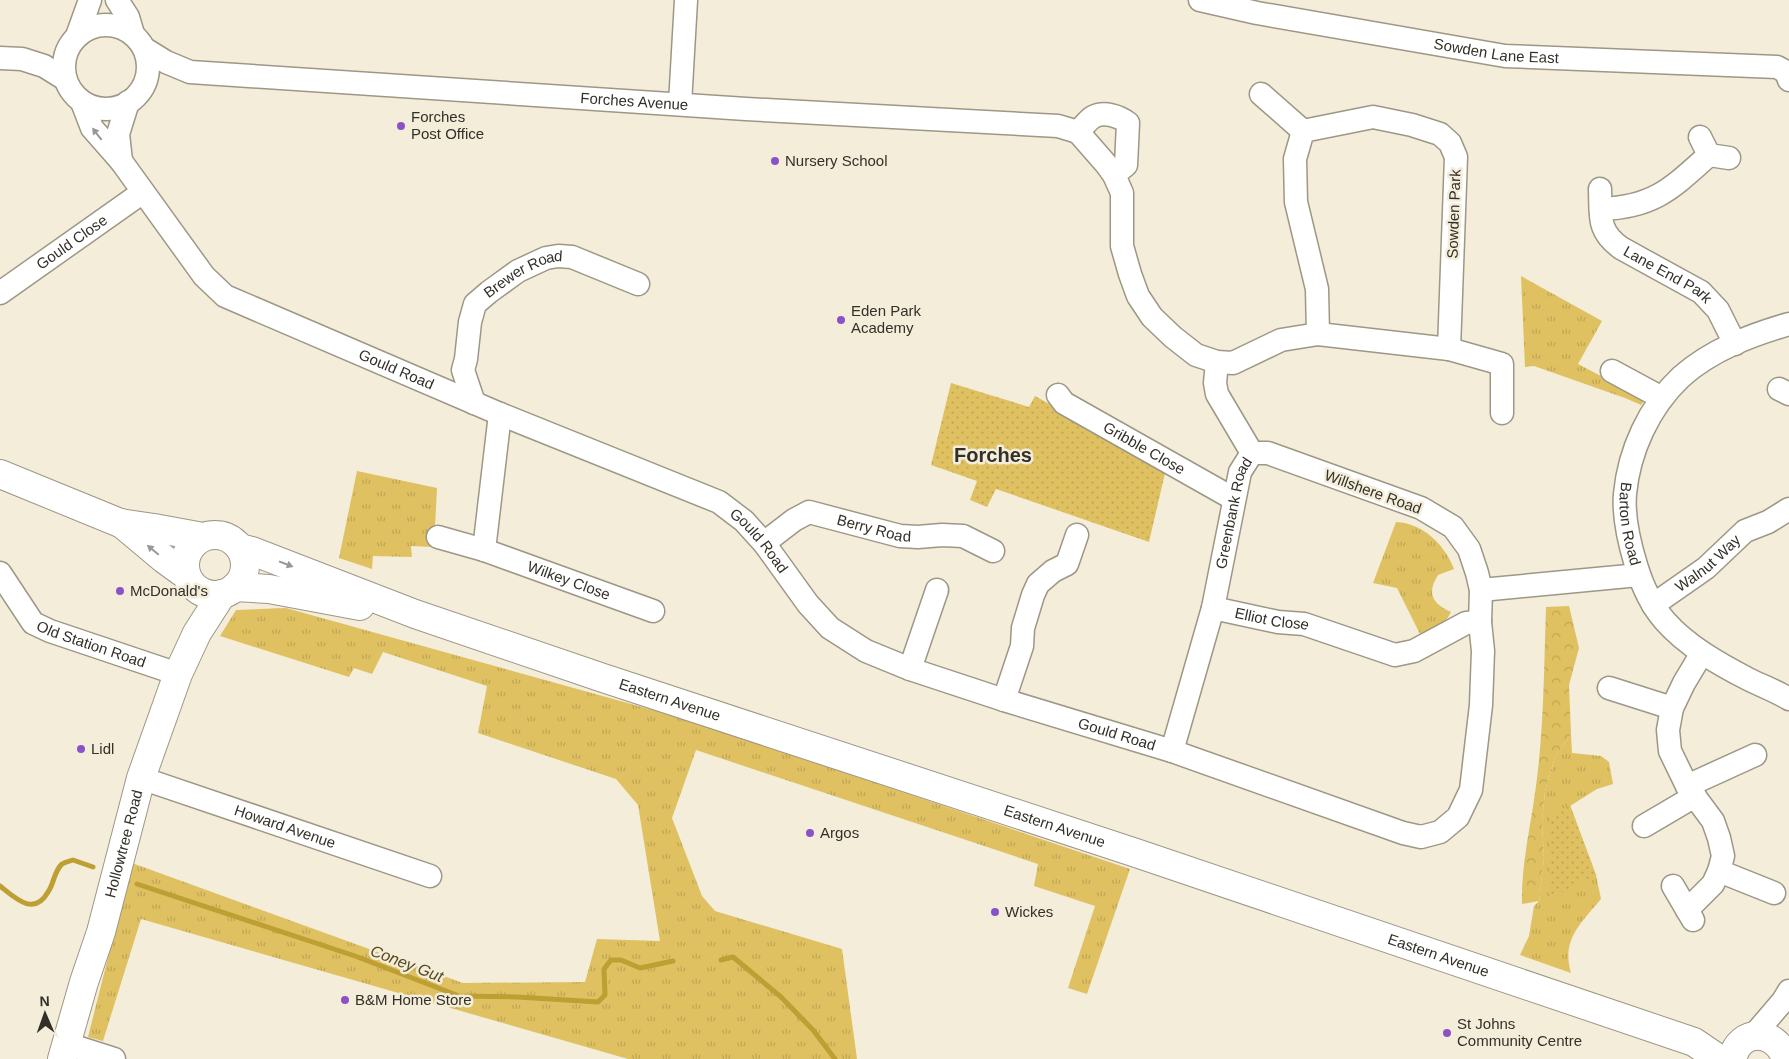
<svg xmlns="http://www.w3.org/2000/svg" width="1789" height="1059" font-family="Helvetica,sans-serif">
  <style>
    .grass { fill: url(#grass-tufts) }
    .forest { fill: url(#forest-crowns) }
    .park { fill: url(#park-dots) }
    .lines { fill: none; stroke-linecap: round; stroke-linejoin: round }
    .stream { stroke: #bd9f33; stroke-width: 5 }
    .minor-casing { stroke: #9d9785; stroke-width: 25 }
    .major-casing { stroke: #9d9785; stroke-width: 30 }
    .minor { stroke: #fff; stroke-width: 22 }
    .major { stroke: #fff; stroke-width: 28 }
    .oneway { fill: #989894 }
    .poi-dot { fill: #8a52c9; stroke: #f3edda; stroke-width: 2 }
    .labels { text-anchor: middle; stroke-width: 5; stroke-linejoin: round; paint-order: stroke }
    .street-label { font-size: 15px; fill: #323028; stroke: #f3edda }
    .poi-label { font-size: 15px; fill: #323028; stroke: #f3edda; text-anchor: start }
    .water-label { font-size: 16px; font-style: italic; fill: #55481d; stroke: #f3edda }
    .district-label { font-size: 20px; font-weight: bold; fill: #323028; stroke: #f3edda }
  </style>
  <defs>
    <pattern id="grass-tufts" width="24" height="20" patternUnits="userSpaceOnUse" patternTransform="scale(1.25)"><rect width="24" height="20" fill="#dfc161"/><path d="M3 7l-1-3M5 7V3M7 7l1-3M15 17l-1-3M17 17v-4M19 17l1-3" fill="none" stroke="#c0a654"/></pattern>
    <pattern id="forest-crowns" width="20" height="18" patternUnits="userSpaceOnUse" patternTransform="scale(1.25)"><rect width="20" height="18" fill="#dfc161"/><path d="M2 6a3 3 0 1 1 6 0M12 15a3 3 0 1 1 6 0" fill="none" stroke="#c0a654"/></pattern>
    <pattern id="park-dots" width="8" height="8" patternUnits="userSpaceOnUse" patternTransform="scale(1.25)"><rect width="8" height="8" fill="#dfc161"/><path d="M2 2h.1M6 6h.1" fill="none" stroke="#c0a654" stroke-width="1.8" stroke-linecap="round"/></pattern>
  </defs>
  <rect width="100%" height="100%" fill="#f3edda"/>
  <!-- grass -->
  <path class="grass" d="M1521 276 1602 321 1578 364 1645 399 1641 405 1625 398 1534 366 1525 367Z
    M357 471 437 488 434 547 411 546 412 557 373 556 372 569 339 558Z
    M1396 522C1423 523 1445 545 1454 569L1438 575C1426 594 1433 604 1451 612L1444 624 1420 634 1397 588 1373 583Z
    M286 608 696 722 1130 869 1087 994 1068 988 1095 906 1034 886 1038 864 696 750 672 818 702 896 715 911 842 949 857 1059H628L141 919 103 1041 88 1037 132 863 463 983 585 982 597 939 660 941 638 805 616 779 478 733 487 686 383 652 372 674 354 668 349 677 220 636 236 610Z
    M1571 734 1572 753 1601 756 1609 762 1613 784 1597 789 1570 806 1596 875 1601 899C1581 923 1561 940 1571 973L1520 955 1529 936 1534 906 1539 901 1544 859 1542 821 1545 791 1555 757Z"/>
  <!-- forest -->
  <path class="forest" d="M1569 606 1579 648 1569 685 1571 734 1555 757 1545 791 1542 821 1544 859 1539 901 1522 904C1521 863 1531 826 1536 786 1544 727 1544 667 1546 607Z"/>
  <!-- park -->
  <path class="park" d="M951 383 1029 407 1035 396 1166 469 1149 542 996 489 987 507 970 500 977 481 931 465Z
    M1570 805 1596 875 1550 898V815Z"/>
  <g class="lines">
    <!-- stream -->
    <path class="stream" d="M137 884 355 956 459 996 518 997 598 1002 605 995 604 969 611 960H621L640 968 673 961
      M0 886C15 898 34 917 48 892 54 884 54 871 62 864 65 862 70 861 73 860L93 867
      M721 960 733 957 781 997 813 1030 835 1059"/>
    <!-- minor casing -->
    <g class="minor-casing">
      <g id="minor">
        <path d="M117 0 128 17 133 34"/>
        <path id="s1" d="M1200 0 1257 13 1505 56 1777 67 1786 72 1789 80"/>
        <circle cx="106" cy="67" r="42"/>
        <path d="M77 36 90 0"/>
        <path id="s2" d="M145 49 166 62 190 72 746 109 1058 126 1078 132"/>
        <path d="M0 58 22 59 44 66 65 79"/>
        <path d="M1261 94 1303 131"/>
        <path id="s3" d="M82 102 92 128 121 161 204 276 225 296 500 414 719 502 744 521 764 543 808 604 830 628 866 651 910 669 1004 700 1172 751 1403 833 1421 837 1440 832 1458 817 1471 790 1481 705 1483 651 1480 622 1481 590 1477 573 1469 549 1453 527 1421 508 1268 453H1252"/>
        <path d="M680 104 686 0"/>
        <path d="M1078 132 1106 164 1114 175 1122 193V246L1130 274 1138 296 1152 317 1173 337 1196 355 1217 362 1233 363 1281 340 1318 334 1449 349 1502 364V413"/>
        <path d="M1078 132C1083 127 1088 120 1093 117 1104 111 1119 116 1128 123L1126 165 1114 175"/>
        <path d="M1700 137 1709 155 1729 158"/>
        <path d="M121 161 118 134 128 102"/>
        <path id="s4" d="M1600 189C1601 216 1597 231 1621 248L1701 292 1718 310 1735 344"/>
        <path d="M1601 209C1654 207 1671 189 1709 155"/>
        <path id="s5" d="M0 293 143 192"/>
        <path id="s6" d="M1789 324C1751 335 1711 350 1681 377 1649 407 1629 451 1625 494 1623 517 1629 542 1636 565 1642 585 1651 605 1665 621 1687 646 1719 664 1748 679 1762 686 1776 691 1789 699"/>
        <path d="M1318 334 1317 289 1296 202 1295 159 1303 131 1373 117 1412 125 1440 134 1450 143 1456 157 1449 349"/>
        <path d="M1217 362 1215 383 1217 394 1252 453"/>
        <path d="M1612 371 1662 398"/>
        <path d="M1779 389 1789 394"/>
        <path id="s7" d="M1058 395 1064 403 1234 499"/>
        <path id="s8" d="M474 403 463 370 466 359 470 322 475 304 489 292 518 271 546 258 558 256 572 257 638 284"/>
        <path id="s9" d="M438 537 484 550 653 611"/>
        <path id="s10" d="M764 543 794 520 809 512 900 536 918 537 942 535 963 536 993 551"/>
        <path d="M484 550 500 414"/>
        <path id="s11" d="M0 573 33 623 50 631 178 674"/>
        <path d="M1481 590 1639 575"/>
        <path id="s12" d="M1653 605 1706 568 1745 531 1768 522 1789 509"/>
        <path id="s13" d="M1213 608 1278 622 1304 624 1395 655 1414 651 1466 623 1480 622"/>
        <path d="M910 669 937 590"/>
        <path d="M1609 688 1672 708"/>
        <path d="M1004 700 1022 646 1023 628 1033 595 1038 584 1053 571 1067 564 1077 535"/>
        <path id="s14" d="M1172 751 1213 608 1240 472 1252 453"/>
        <path id="s15" d="M141 778 430 876"/>
        <path d="M1687 786 1755 755"/>
        <path d="M1644 826 1695 796"/>
        <path d="M1719 871 1774 893"/>
        <path d="M1673 886 1693 920"/>
        <path d="M1687 910 1713 884 1719 871 1723 856 1719 838 1713 821 1687 786 1670 751 1668 730 1672 708 1684 683 1702 653"/>
        <path d="M1753 1036 1783 1001 1789 991"/>
        <path d="M67 1044 114 1059"/>
      </g>
    </g>
    <!-- major casing -->
    <g class="major-casing">
      <g id="major">
        <path d="M0 474 120 523 154 528 203 537"/>
        <path d="M121 523 164 559 186 575"/>
        <circle cx="215" cy="565" r="30"/>
        <path id="s16" d="M240 548 252 551 415 614 603 678 1136 853 1694 1042 1719 1059"/>
        <path d="M235 587 269 589 360 606"/>
        <path id="s17" d="M62 1059 84 982 101 932 141 778 178 674 197 633 222 594"/>
        <path d="M1732 1059C1740 1027 1776 1029 1786 1059"/>
      </g>
    </g>
    <!-- minor -->
    <use href="#minor" class="minor"/>
    <!-- major -->
    <use href="#major" class="major"/>
  </g>
  <!-- one-way arrows -->
  <defs><path id="oneway-solid" d="M-6-.8H1V-3.2L6.5 0L1 3.2V.8H-6Z" transform="scale(1.25)"/></defs>
  <g class="oneway">
    <use href="#oneway-solid" transform="translate(97 134) rotate(-128)"/>
    <use href="#oneway-solid" transform="translate(153 550) rotate(-140)"/>
    <use href="#oneway-solid" transform="translate(286 564) rotate(21)"/>
  </g>
  <!-- markers -->
  <g class="poi-dot">
    <circle cx="401" cy="126" r="5"/>
    <circle cx="775" cy="161" r="5"/>
    <circle cx="841" cy="320" r="5"/>
    <circle cx="120" cy="591" r="5"/>
    <circle cx="81" cy="749" r="5"/>
    <circle cx="810" cy="833" r="5"/>
    <circle cx="995" cy="912" r="5"/>
    <circle cx="345" cy="1000" r="5"/>
    <circle cx="1447" cy="1033" r="5"/>
  </g>
  <g class="labels">
    <!-- street labels -->
    <g class="street-label">
      <text dy="5" stroke="none"><textPath href="#s1" startOffset="301">Sowden Lane East</textPath></text>
      <text dy="5" stroke="none"><textPath href="#s2" startOffset="496">Forches Avenue</textPath></text>
      <text transform="translate(1454 214) rotate(-88)" y="5">Sowden Park</text>
      <text dy="5" stroke="none"><textPath href="#s5" startOffset="88">Gould Close</textPath></text>
      <text dy="5" stroke="none"><textPath href="#s4" startOffset="120">Lane End Park</textPath></text>
      <text dy="5" stroke="none"><textPath href="#s8" startOffset="160">Brewer Road</textPath></text>
      <text dy="5" stroke="none"><textPath href="#s3" startOffset="429">Gould Road</textPath></text>
      <text dy="5" stroke="none"><textPath href="#s7" startOffset="102">Gribble Close</textPath></text>
      <text transform="translate(1373 492) rotate(20)" y="5">Willshere Road</text>
      <text dy="5" stroke="none"><textPath href="#s14" startOffset="246">Greenbank Road</textPath></text>
      <text dy="5" stroke="none"><textPath href="#s6" startOffset="284">Barton Road</textPath></text>
      <text dy="5" stroke="none"><textPath href="#s10" startOffset="122">Berry Road</textPath></text>
      <text dy="5" stroke="none"><textPath href="#s3" startOffset="834">Gould Road</textPath></text>
      <text dy="5" stroke="none"><textPath href="#s12" startOffset="69">Walnut Way</textPath></text>
      <text dy="5" stroke="none"><textPath href="#s9" startOffset="138">Wilkey Close</textPath></text>
      <text dy="5" stroke="none"><textPath href="#s13" startOffset="60">Elliot Close</textPath></text>
      <text dy="5" stroke="none"><textPath href="#s11" startOffset="122">Old Station Road</textPath></text>
      <text dy="5" stroke="none"><textPath href="#s16" startOffset="456">Eastern Avenue</textPath></text>
      <text dy="5" stroke="none"><textPath href="#s3" startOffset="1254">Gould Road</textPath></text>
      <text dy="5" stroke="none"><textPath href="#s16" startOffset="861">Eastern Avenue</textPath></text>
      <text dy="5" stroke="none"><textPath href="#s15" startOffset="152">Howard Avenue</textPath></text>
      <text dy="5" stroke="none"><textPath href="#s17" startOffset="224">Hollowtree Road</textPath></text>
      <text dy="5" stroke="none"><textPath href="#s16" startOffset="1266">Eastern Avenue</textPath></text>
    </g>
    <!-- poi labels -->
    <g class="poi-label">
      <text x="411" y="122">Forches<tspan x="411" dy="17">Post Office</tspan></text>
      <text x="785" y="166">Nursery School</text>
      <text x="851" y="316">Eden Park<tspan x="851" dy="17">Academy</tspan></text>
      <text x="130" y="596">McDonald's</text>
      <text x="91" y="754">Lidl</text>
      <text x="820" y="838">Argos</text>
      <text x="1005" y="917">Wickes</text>
      <text x="355" y="1005">B&amp;M Home Store</text>
      <text x="1457" y="1029">St Johns<tspan x="1457" dy="17">Community Centre</tspan></text>
    </g>
    <!-- water labels -->
    <g class="water-label">
      <text transform="translate(407 963) rotate(21)" y="6">Coney Gut</text>
    </g>
    <!-- district labels -->
    <g class="district-label">
      <text x="993" y="462">Forches</text>
    </g>
  </g>
  <!-- north arrow -->
  <g transform="translate(45 1014) rotate(358)" stroke="#f3edda" stroke-width="4" paint-order="stroke">
  <path d="M0-4L9 19L0 12L-9 19Z" fill="#323028"/>
  <text y="-8" font-size="14" font-weight="bold" text-anchor="middle" fill="#323028">N</text>
  </g>
</svg>
